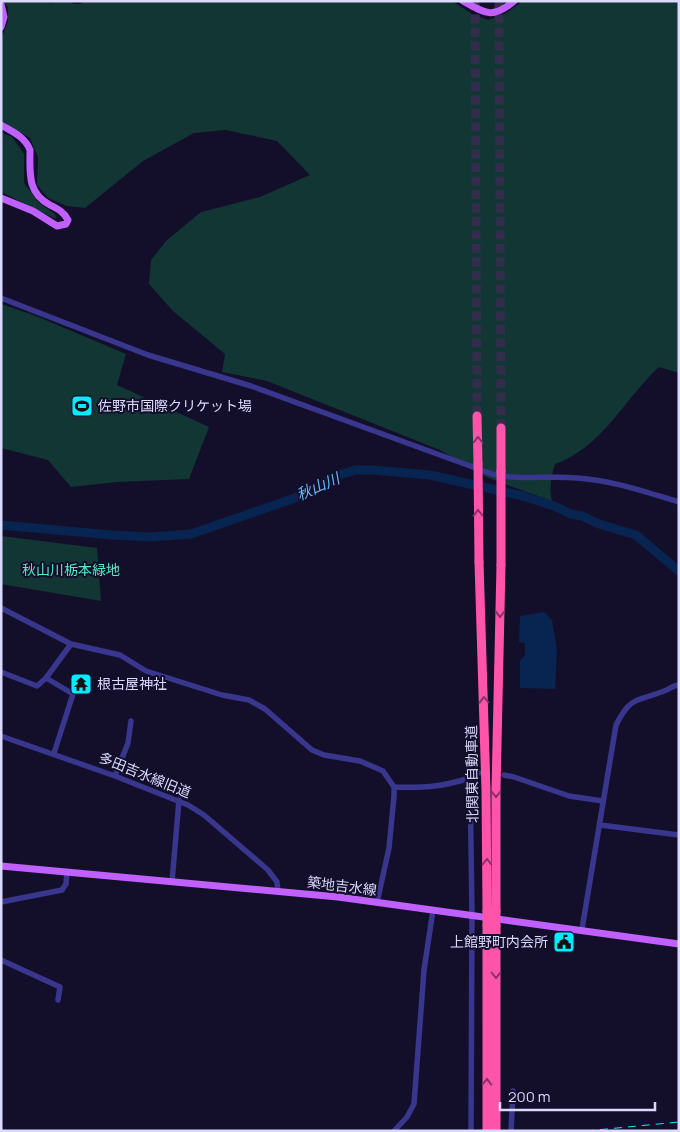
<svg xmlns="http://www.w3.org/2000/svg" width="680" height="1132" font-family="Manrope,'Noto Sans JP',sans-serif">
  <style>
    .green { fill: #113634 }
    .water { fill: #082450 }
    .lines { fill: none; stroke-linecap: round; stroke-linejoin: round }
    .stream { stroke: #082450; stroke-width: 1 }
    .river { stroke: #082450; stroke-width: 9 }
    .highway-tunnel { stroke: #312d4b; stroke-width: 9; stroke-dasharray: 9 4.5; stroke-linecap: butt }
    .minor { stroke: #38368d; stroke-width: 5.5 }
    .major { stroke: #c060ff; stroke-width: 7 }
    .highway { stroke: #ff54a9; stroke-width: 9 }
    .rail { stroke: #05ebff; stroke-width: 1; stroke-dasharray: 8 6; stroke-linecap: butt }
    .highway-bridge { stroke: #ff54a9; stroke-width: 9 }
    .oneway { stroke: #89326a }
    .labels { text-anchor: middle; stroke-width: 4; stroke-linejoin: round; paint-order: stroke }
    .poi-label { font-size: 14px; fill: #dcd9ff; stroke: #130f2b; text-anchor: start }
    .park-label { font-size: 14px; fill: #5ae9c3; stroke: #130f2b }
    .street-label { font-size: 14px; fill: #dcd9ff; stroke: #130f2b }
    .water-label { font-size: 15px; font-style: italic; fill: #67bbff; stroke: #130f2b }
  </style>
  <rect width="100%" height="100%" fill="#130f2b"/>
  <!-- green -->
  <path class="green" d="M3 1H42L52 3 55 1H71L73 4H81L84 1H452L472 14 488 20 505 14 523 1H679V373L659 367C624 399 602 448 555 464 551 477 549 488 552 501L502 483 484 476 440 450 267 381 222 372 225 354 173 311 149 284 151 260 166 241 201 212 260 197 310 175 277 141 226 130 194 133 143 161 85 208 67 206 48 198 37 185 38 157 30 138 1 121V39L8 22V7Z
    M1 132 12 137 24 154V183L39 203 55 214 56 219 1 192Z
    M1 304 36 316 126 354 117 385 209 427 189 479 117 482 71 487 48 460 1 448Z
    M1 536 97 548 101 601 1 584Z"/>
  <!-- water -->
  <path class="water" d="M544 612 552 620 557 650 555 689 520 688V661L525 655V643L519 642 520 616Z"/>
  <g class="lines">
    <!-- stream -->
    <path class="stream" d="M1 1127 5 1131"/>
    <!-- river -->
    <path class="river" d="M1 525 112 535 149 537 191 534 295 498 336 476 355 470H373L430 475 523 496 554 506 571 514 582 516 599 524 636 535 679 571"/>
    <!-- highway-tunnel -->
    <path class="highway-tunnel" d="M475 1 477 416
      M499 1 501 428"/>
    <!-- minor -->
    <path class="minor" d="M1 298 148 355 251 386 492 474C520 481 548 475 577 478 611 480 646 492 679 502
      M1 608 71 644 120 655 146 671 222 695 249 700 265 709 312 750 324 755 360 761 383 771 394 787V796L389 848 377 903
      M1 672 37 686 46 678 71 644
      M46 678 73 694 54 753
      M1 736 115 776 188 805 204 815 268 870 277 882 278 892
      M504 775 514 777 569 796 603 801
      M115 776 128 743 131 721
      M394 787C424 788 441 787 470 778
      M600 825 679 835
      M172 882 179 800
      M1 902 62 890 66 884 67 872
      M582 929 616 725C631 695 637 702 664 691 670 689 673 685 679 685
      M1 960 60 987 58 1000
      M394 1131 407 1117 414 1104 424 970 433 910
      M471 1131 472 916 470 773H479
      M511 1131 513 1091"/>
    <!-- major -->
    <path class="major" d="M463 1C486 14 493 19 514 1
      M1 4 4 17 1 27
      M1 125C13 132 25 137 30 150 30 173 27 193 50 205 58 209 64 212 68 220L66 224 57 226 33 211 1 198
      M1 866 338 897 679 944"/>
    <!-- highway -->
    <path class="highway" d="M477 416 478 464
      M501 428V471
      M479 562 486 790 487 911
      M496 911V789L501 565
      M487 1131V925
      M496 1131V926"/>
    <!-- rail -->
    <path class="rail" d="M586 1131 679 1122"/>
    <!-- highway-bridge -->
    <path class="highway-bridge" d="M478 464 479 562
      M501 565V471
      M487 911V925
      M496 911V926"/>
  </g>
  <!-- one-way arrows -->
  <defs><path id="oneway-chevron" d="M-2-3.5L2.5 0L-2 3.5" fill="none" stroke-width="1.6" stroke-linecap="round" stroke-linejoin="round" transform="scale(1.25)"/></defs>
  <g class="oneway">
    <use href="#oneway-chevron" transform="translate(478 440) rotate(-90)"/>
    <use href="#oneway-chevron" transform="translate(478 513) rotate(-91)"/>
    <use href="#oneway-chevron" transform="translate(500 614) rotate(91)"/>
    <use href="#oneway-chevron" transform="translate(484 700) rotate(-92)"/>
    <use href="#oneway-chevron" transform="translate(496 794) rotate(90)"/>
    <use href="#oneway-chevron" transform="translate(487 862) rotate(-90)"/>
    <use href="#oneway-chevron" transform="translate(496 975) rotate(90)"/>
    <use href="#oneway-chevron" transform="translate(487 1082) rotate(-89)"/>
  </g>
  <!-- icons -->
  <defs>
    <g id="stadium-square" transform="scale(1.125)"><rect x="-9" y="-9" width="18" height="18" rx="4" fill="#05ebff" stroke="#130f2b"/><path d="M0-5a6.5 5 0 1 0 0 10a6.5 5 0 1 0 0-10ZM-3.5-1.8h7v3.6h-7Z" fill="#111"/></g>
    <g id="temple-square" transform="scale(1.125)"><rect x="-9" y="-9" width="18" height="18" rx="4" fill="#05ebff" stroke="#130f2b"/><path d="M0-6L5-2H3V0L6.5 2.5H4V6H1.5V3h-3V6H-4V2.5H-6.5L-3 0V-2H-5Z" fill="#111"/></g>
    <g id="civic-square" transform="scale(1.125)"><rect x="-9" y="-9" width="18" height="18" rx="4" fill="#05ebff" stroke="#130f2b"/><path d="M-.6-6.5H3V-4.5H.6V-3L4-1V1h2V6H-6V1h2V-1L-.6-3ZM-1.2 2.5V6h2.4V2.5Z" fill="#111"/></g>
  </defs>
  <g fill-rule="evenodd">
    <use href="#stadium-square" x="82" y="406"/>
    <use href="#temple-square" x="81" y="684"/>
    <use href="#civic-square" x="564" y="942"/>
  </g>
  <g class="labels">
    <!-- poi labels -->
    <g class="poi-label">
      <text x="98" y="411">佐野市国際クリケット場</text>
      <text x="97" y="689">根古屋神社</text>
      <text x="548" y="947" text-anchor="end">上館野町内会所</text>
    </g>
    <!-- park labels -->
    <g class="park-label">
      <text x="71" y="575">秋山川栃本緑地</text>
    </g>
    <!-- street labels -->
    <g class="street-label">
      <text transform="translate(472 774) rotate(-91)" y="5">北関東自動車道</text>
      <text transform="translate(145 775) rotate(22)" y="5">多田吉水線旧道</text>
      <text transform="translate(342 886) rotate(7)" y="5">築地吉水線</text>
    </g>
    <!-- water labels -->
    <g class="water-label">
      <text transform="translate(318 487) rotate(-24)" y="5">秋山川</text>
    </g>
  </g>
  <!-- border -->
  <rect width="680" height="1132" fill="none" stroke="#dcd9ff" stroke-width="5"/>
  <!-- scale -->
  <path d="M500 1102v8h155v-8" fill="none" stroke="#dcd9ff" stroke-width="2.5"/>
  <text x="508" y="1102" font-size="15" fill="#dcd9ff" stroke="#130f2b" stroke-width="4" paint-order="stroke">200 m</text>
</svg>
